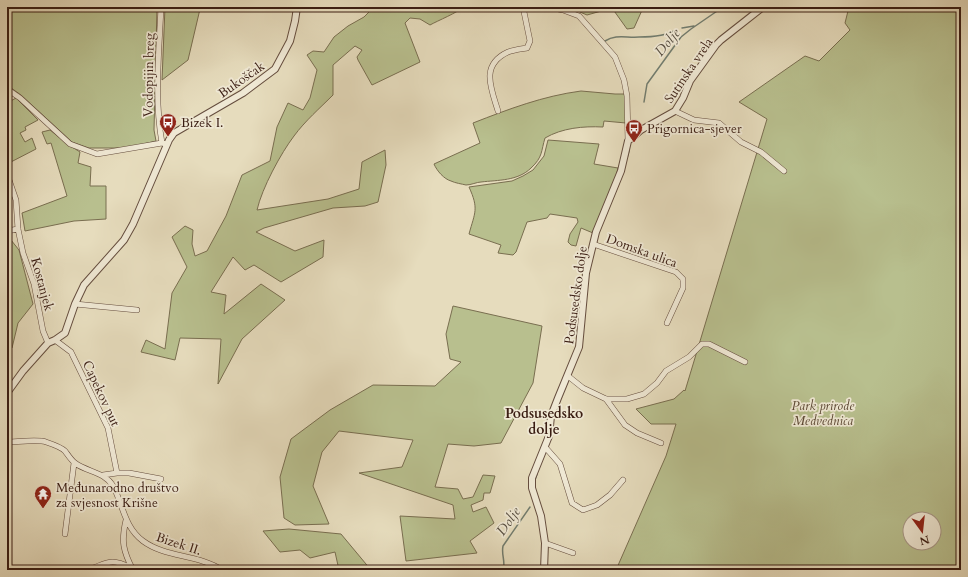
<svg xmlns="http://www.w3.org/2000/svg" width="968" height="577" font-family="Cardo,serif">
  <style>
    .green { fill: #b8bf8e; stroke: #796e50; fill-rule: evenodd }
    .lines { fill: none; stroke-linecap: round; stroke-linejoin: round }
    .stream { stroke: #727c6e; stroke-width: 1.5 }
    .minor-casing { stroke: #654d3e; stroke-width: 6 }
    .tertiary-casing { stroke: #654d3e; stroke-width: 8 }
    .minor { stroke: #efe8d4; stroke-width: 5 }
    .tertiary { stroke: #efe8d4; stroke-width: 6 }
    .labels { text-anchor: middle; stroke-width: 3.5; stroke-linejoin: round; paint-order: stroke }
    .street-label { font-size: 13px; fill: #3a1d13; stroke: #efe8d4 }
    .poi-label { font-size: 13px; fill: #3a1d13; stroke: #efe8d4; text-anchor: start }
    .park-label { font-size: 13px; font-style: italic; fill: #5a4632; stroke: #efe8d4 }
    .water-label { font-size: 14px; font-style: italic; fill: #564d40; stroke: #efe8d4 }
    .neighbourhood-label { font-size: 14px; font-weight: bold; fill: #3a1d13; stroke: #efe8d4 }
  </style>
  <rect width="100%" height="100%" fill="#e6dcbd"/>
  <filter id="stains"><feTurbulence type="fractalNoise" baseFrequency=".005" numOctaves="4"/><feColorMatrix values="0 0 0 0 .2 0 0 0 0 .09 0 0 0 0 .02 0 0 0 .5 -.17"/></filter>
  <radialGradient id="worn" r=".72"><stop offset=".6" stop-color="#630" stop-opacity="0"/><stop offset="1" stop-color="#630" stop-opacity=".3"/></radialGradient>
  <!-- green -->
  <path class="green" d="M7 7H157L154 130 156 141 127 148H89L72 142 21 95 7 85Z
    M165 7H202L200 9 188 60 162 80Z
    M370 7H463C459 12 437 21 430 25L420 19 410 18 405 23 420 62 372 85 358 60 357 57 362 50 355 46 333 65V95C320 108 305 121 294 136 281 153 262 188 257 210L328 199 359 189 362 162 385 150 386 165 378 202 365 206 333 208 264 228 256 232 295 251 324 240 323 257 281 282 254 265 245 270 233 257 211 292 226 295 224 314 261 284 285 300 242 339 218 384 221 339 180 338 175 360 141 352 146 340 165 349 172 293 187 267 172 237 185 226 193 230 192 244 195 256 207 251 226 216 242 175 270 161 277 127 288 103 303 110 310 98 317 70 307 55 313 51 324 52 334 37 348 26 364 17 372 9Z
    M568 7H645L643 8 634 28 627 29 612 8 587 15Z
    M849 7H961V570H616L666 456 676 424H651L636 409 674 399 684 390 685 391 767 119 739 102 805 56 819 61 850 30 845 23ZM910 519H934V543H910Z
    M581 91 615 94H626V123L604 121 603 127C583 126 562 128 545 138 541 151 543 157 531 168 518 181 498 180 481 182 477 182 471 185 466 185 462 184 455 183 451 181 444 179 437 171 434 164L480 143 473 123C509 109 543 96 581 91Z
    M16 98 38 120 25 127 26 130 20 133 25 142 32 138 36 149 7 164V103Z
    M50 130 69 145 80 152 78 163 91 167 90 186H106V219L74 221 25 231 22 213 67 196 51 143 47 144 42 132Z
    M548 140 599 144 594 164 618 168C614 191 600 211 593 233L581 228 576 246 571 245 568 242 570 234 578 222 577 218 550 214 547 218 527 222 516 252 513 255 498 253 501 245 469 234C475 212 479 209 469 187L512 181 523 176 533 170 544 156Z
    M7 235 19 250 33 304 18 323 12 348 7 353Z
    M453 306 542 326 533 383 501 443 474 446 448 444 435 487 458 489 463 499 473 497 483 475 495 476 490 493H484L483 500 471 505 473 512 486 507 494 523 470 541 477 553 406 561 400 516 455 519 453 505 359 473 402 467 413 440 339 431 322 452 313 486 329 524 295 525 284 518 280 477 291 439 330 410 373 385 435 386 461 362 450 359 446 334Z
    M289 529 341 534 371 570H339L335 552 310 558 300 550 280 552 263 531Z"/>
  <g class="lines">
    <!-- stream -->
    <path class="stream" d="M682 28 694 26
      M605 41C616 34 626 38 639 37 651 37 666 36 676 30
      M644 102 647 84 681 37 691 29 723 7
      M627 158 629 151
      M612 200 619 183
      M535 480 537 474
      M503 570C506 562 501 555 503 546L530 507"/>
    <!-- minor casing -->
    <g class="minor-casing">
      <path id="minor" d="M161 7C159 52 154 98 162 143
        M548 7 563 10 579 16 615 57 624 80 627 96 628 141
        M7 89 20 98 70 144 97 154 162 143 166 144
        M498 111C491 88 480 65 508 52 513 50 521 49 527 48L530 41 523 7
        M675 111 694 120 719 123 741 142 761 152 784 171
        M7 174 16 200 18 229 23 253 34 284 43 331 48 343
        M7 231 18 229
        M593 244 676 272 683 279V288L667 323
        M75 304 137 310
        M55 340 71 352 108 428 117 473 103 475
        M568 376 583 388 606 399H627L644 394 657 383 666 371 689 357 702 344H709L745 362
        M606 399 625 425 637 433 661 443
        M7 442C16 442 39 439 46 442 52 444 61 447 65 451 68 455 71 460 75 463 87 472 105 472 113 486 123 504 124 527 143 541 166 558 198 554 222 570
        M545 447 560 464 572 503 583 510 597 505 610 495 623 480
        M117 473H129L161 479
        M126 520C121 541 123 551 133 570
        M65 534 74 463
        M545 543 573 553
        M88 570C108 563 110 557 131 568"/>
    </g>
    <!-- tertiary casing -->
    <g class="tertiary-casing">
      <path id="tertiary" d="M7 393 23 371 48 343 55 340 65 333 75 304 84 285 124 240 133 224 169 140 174 133 243 93 275 69 290 41 295 21 297 7
        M544 570 545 543 541 516 532 488V478L549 436 551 416 558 398 579 347 586 273 596 232 621 171 628 141 641 130 675 111 683 98 690 81 716 45 721 40 763 7"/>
    </g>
    <!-- minor -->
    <use href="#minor" class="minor"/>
    <!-- tertiary -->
    <use href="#tertiary" class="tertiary"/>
  </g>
  <!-- icons -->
  <defs>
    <g id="bus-pin" transform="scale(0.9)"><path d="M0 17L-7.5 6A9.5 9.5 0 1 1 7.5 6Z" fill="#8f2418" stroke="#efe8d4"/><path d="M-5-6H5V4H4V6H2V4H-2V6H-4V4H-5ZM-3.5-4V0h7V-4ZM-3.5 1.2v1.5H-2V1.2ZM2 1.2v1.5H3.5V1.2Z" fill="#fff"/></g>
    <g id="temple-pin" transform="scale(0.9)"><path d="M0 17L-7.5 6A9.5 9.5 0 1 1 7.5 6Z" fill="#8f2418" stroke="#efe8d4"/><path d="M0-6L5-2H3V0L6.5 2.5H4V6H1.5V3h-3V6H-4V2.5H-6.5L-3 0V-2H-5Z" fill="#fff"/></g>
  </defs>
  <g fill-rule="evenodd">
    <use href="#bus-pin" x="168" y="122"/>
    <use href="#bus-pin" x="634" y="128"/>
    <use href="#temple-pin" x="43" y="494"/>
  </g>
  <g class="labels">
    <!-- street labels -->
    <g class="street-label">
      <text transform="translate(688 70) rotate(-56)" y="5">Sutinska vrela</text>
      <text transform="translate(148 75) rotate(-89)" y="5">Vodopijin breg</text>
      <text transform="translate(241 79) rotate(-35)" y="5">Bukoščak</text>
      <text transform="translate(642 250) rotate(20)" y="5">Domska ulica</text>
      <text transform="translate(43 284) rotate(75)" y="5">Kostanjek</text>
      <text transform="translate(575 295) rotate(-82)" y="5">Podsusedsko dolje</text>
      <text transform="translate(102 393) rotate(65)" y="5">Capekov put</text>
      <text transform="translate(179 543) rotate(18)" y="5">Bizek II.</text>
    </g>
    <!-- poi labels -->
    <g class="poi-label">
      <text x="181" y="127">Bizek I.</text>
      <text x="647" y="133">Prigornica-sjever</text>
      <text x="56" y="492">Međunarodno društvo<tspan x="56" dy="15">za svjesnost Krišne</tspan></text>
    </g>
    <!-- park labels -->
    <g class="park-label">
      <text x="823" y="410">Park prirode<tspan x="823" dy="15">Medvednica</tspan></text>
    </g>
    <!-- water labels -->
    <g class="water-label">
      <text transform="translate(667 42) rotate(-50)" y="5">Dolje</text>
      <text transform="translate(508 521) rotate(-55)" y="5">Dolje</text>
    </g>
    <!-- neighbourhood labels -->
    <g class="neighbourhood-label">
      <text x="544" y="418">Podsusedsko<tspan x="544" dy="16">dolje</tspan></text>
    </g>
  </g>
  <!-- margin -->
  <rect width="968" height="577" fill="none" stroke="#e6dcbd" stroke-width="24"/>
  <rect x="8" y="8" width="952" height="561" fill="none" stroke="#3a1d13" stroke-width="2"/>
  <rect x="12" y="12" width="944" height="553" fill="none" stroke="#3a1d13"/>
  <!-- north arrow -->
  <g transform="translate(922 531) rotate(165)"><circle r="19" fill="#efe8d4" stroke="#a79787"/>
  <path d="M0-3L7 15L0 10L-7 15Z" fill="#8f2418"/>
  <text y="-6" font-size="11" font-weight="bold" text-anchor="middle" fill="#3a1d13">N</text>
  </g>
  <rect width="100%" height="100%" filter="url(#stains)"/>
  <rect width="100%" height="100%" fill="url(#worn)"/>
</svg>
